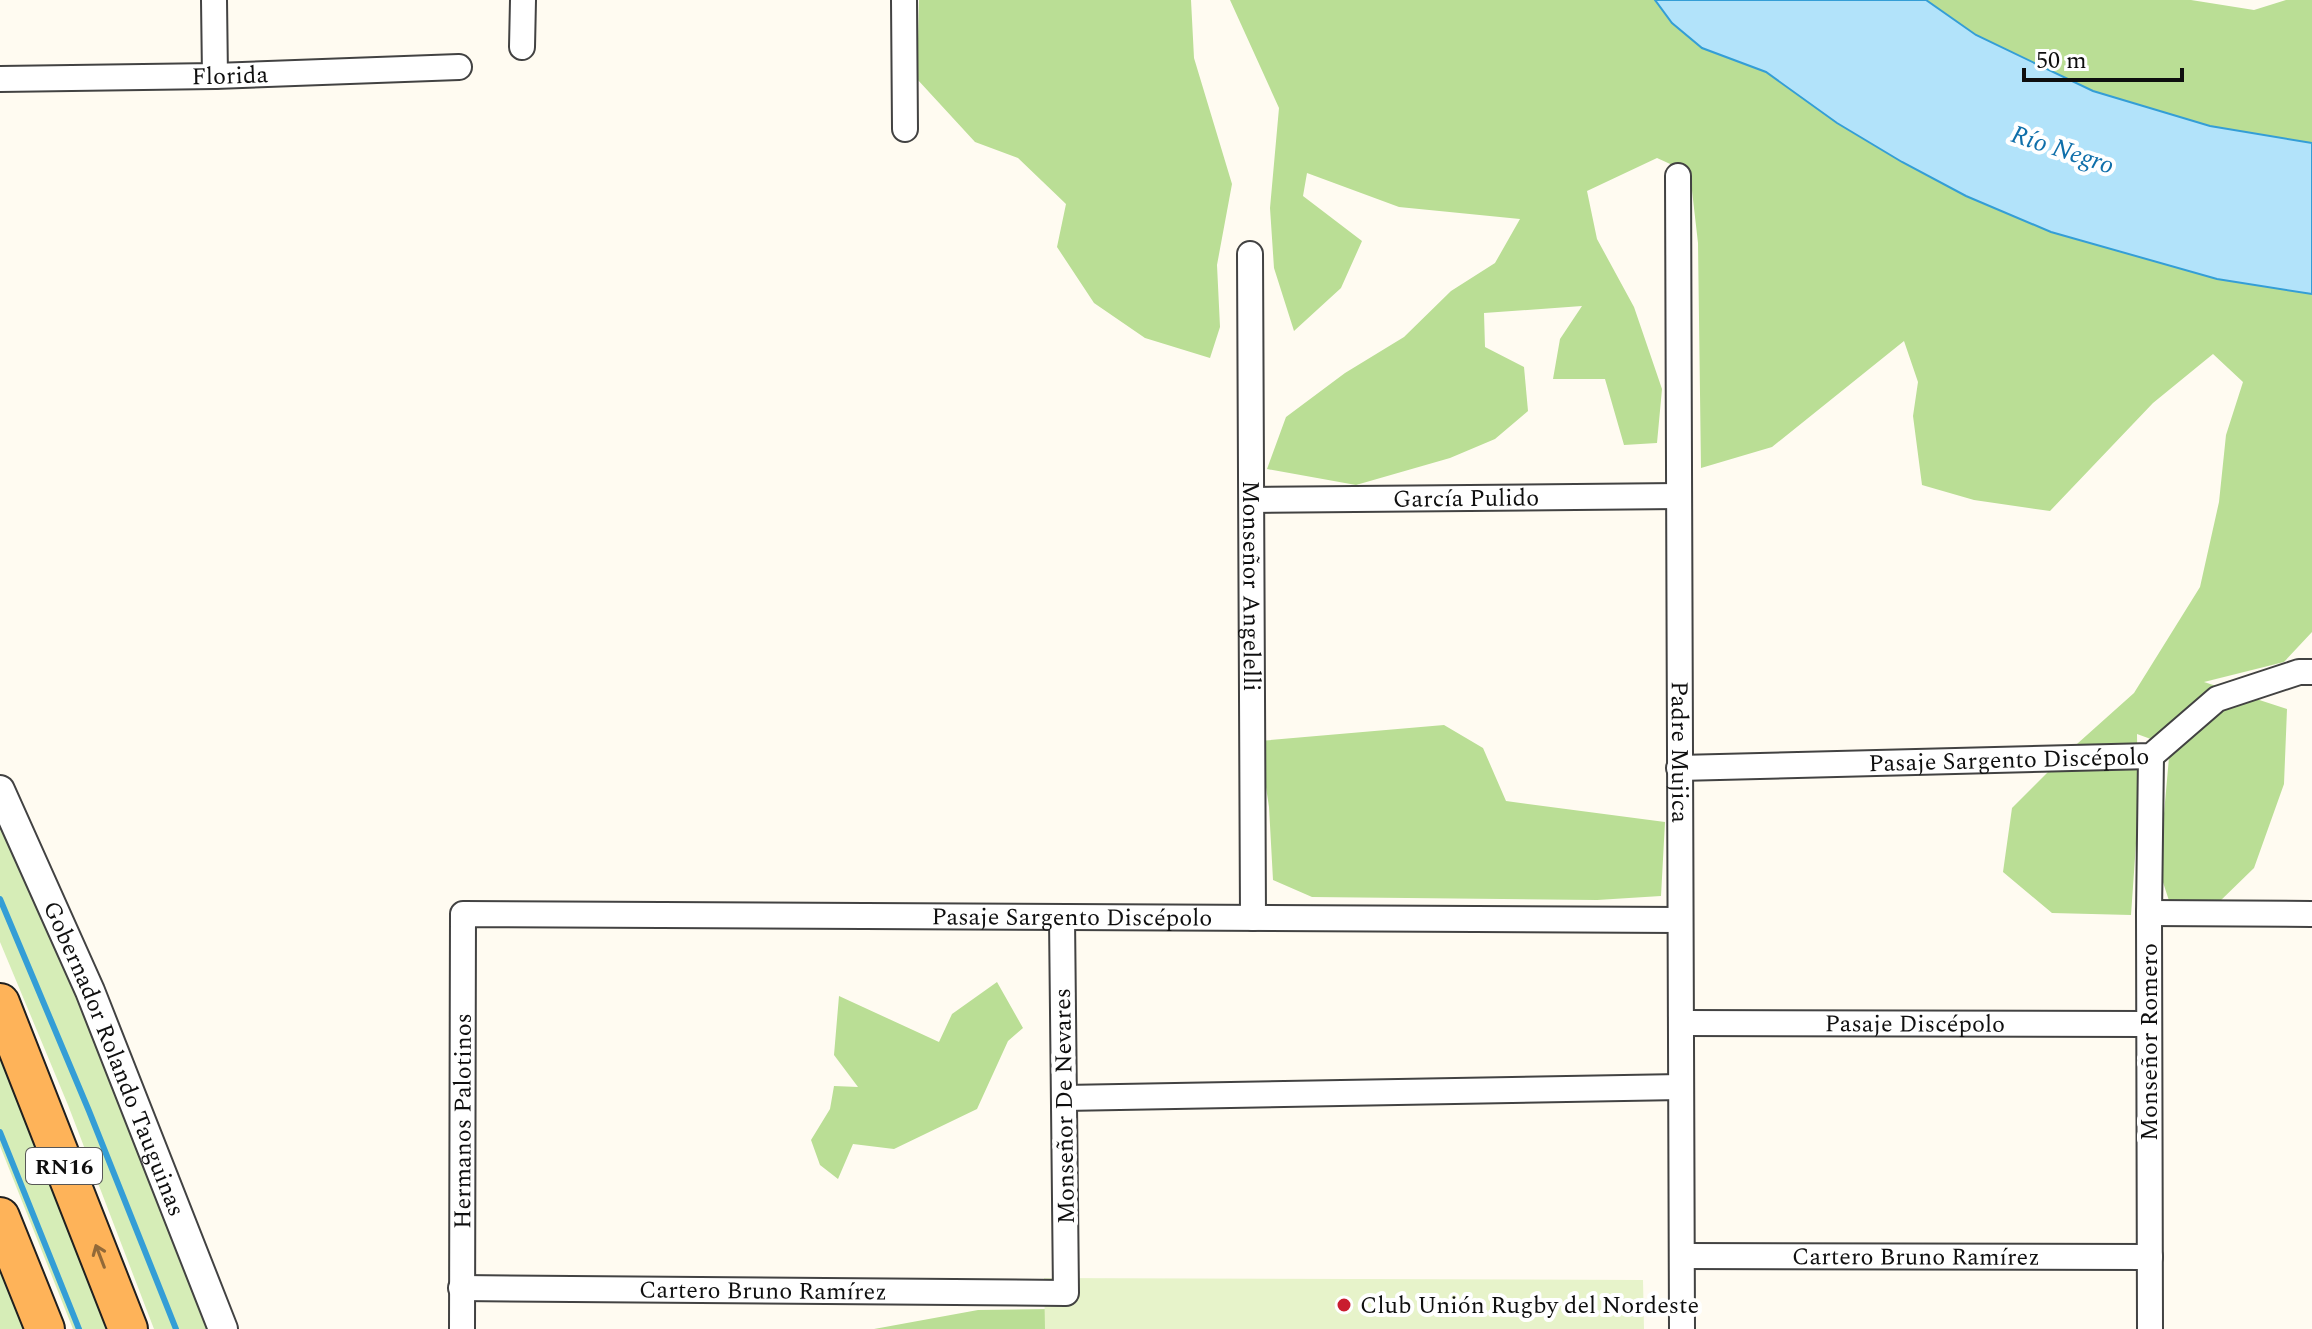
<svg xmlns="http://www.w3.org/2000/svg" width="2312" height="1329" font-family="Spectral,serif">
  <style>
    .green { fill: #d6edb7 }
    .forest { fill: #bade95 }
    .pitch { fill: #e7f3ca }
    .water { fill: #b2e3fa; stroke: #349ed6; stroke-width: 2 }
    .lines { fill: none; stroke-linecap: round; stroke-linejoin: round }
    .stream { stroke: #349ed6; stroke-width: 6 }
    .minor-casing { stroke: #424242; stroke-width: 28 }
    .tertiary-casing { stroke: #424242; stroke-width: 32 }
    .trunk-casing { stroke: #202020; stroke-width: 42 }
    .minor { stroke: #fff; stroke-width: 24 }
    .tertiary { stroke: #fff; stroke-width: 28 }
    .trunk { stroke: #feb359; stroke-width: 38 }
    .oneway { stroke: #926938 }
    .poi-dot { fill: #c91d2f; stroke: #fff; stroke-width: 3 }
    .labels { text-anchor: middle; stroke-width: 8; stroke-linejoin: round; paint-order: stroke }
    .shield { fill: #fff; stroke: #575757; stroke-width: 2 }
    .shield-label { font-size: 22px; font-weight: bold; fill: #0f0f0f }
    .street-label { font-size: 24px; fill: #0f0f0f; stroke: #fff }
    .poi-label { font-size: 24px; fill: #0f0f0f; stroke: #fff; text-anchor: start }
    .water-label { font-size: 26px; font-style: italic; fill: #0f6faa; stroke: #fff }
  </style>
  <rect width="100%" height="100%" fill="#fffbf1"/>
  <!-- green -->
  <path class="green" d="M0 820 61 956 211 1329H154L68 1105 0 942Z
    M0 1059 108 1329H73L0 1146Z
    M0 1247 31 1329H0Z"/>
  <!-- forest -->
  <path class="forest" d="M919 0H1191L1194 58 1232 184 1217 265 1220 327 1210 358 1145 338 1094 303 1057 247 1066 204 1018 158 975 142 917 79Z
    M1230 0H1655L1672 23 1736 59 1766 72 1837 123 1902 162 1966 196 2051 232 2217 279 2312 294V632L2284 662 2204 682 2287 709 2284 784 2254 868 2217 904 2175 919 2159 870 2170 746 2137 734 2138 815 2131 915 2052 913 2003 872 2012 808 2068 752 2134 693 2200 587 2219 502 2226 435 2243 382 2213 354 2153 403 2050 511 1974 500 1922 485 1913 416 1918 382 1904 341 1772 447 1701 468 1698 243 1690 173 1657 158 1587 191 1597 239 1634 307 1662 389 1657 443 1624 445 1605 379H1553L1560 339 1582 306 1484 313 1485 347 1524 367 1528 411 1495 439 1450 458 1356 485 1267 469 1286 417 1345 373 1404 337 1451 291 1495 263 1520 219 1399 207 1307 173 1303 196 1362 241 1341 288 1294 331 1274 268 1270 208 1279 108Z
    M1926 0H2191L2254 10 2286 0H2312V143L2210 126 2093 91 1976 35Z
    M1444 725 1483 748 1506 801 1665 822 1661 896 1597 900 1312 897 1273 880 1269 807 1259 741Z
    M997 982 1023 1028 1008 1041 977 1109 894 1149 853 1144 838 1179 820 1165 811 1140 830 1109 834 1086 858 1087 834 1055 839 996 939 1042 952 1014Z
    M1050 1309 1051 1329H874L978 1310Z"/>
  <!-- pitch -->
  <path class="pitch" d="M1044 1278 1643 1280 1644 1329H1045Z"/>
  <!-- water -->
  <path class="water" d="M1655 0H1926L1976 35 2093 91 2210 126 2312 143V294L2217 279 2051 232 1966 196 1902 162 1837 123 1766 72 1702 48 1672 23Z"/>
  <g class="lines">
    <!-- stream -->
    <path class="stream" d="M0 899 89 1111 176 1329
      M0 1132 79 1329"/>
    <!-- minor casing -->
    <g class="minor-casing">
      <g id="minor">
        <path d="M214 0 215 76"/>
        <path d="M904 0 905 129"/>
        <path d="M522 47 523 0"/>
        <path id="s1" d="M0 79 215 76 459 67"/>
        <path id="s2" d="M1678 176 1682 1329"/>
        <path id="s3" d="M1250 254 1253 918"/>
        <path id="s4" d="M1252 500 1679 496"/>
        <path id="s5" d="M1679 768 2151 756 2217 699 2299 672H2312"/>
        <path d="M2149 913 2312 914"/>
        <path id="s6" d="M1681 1023 2149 1024"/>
        <path d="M1064 1098 1681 1087"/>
        <path id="s7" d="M1682 1256 2150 1257"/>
        <path id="s8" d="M461 1288 1066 1293 1062 918"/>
        <path id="s9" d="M462 1329 463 914 1680 920"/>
        <path d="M2150 1329 2149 913 2151 756"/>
      </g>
    </g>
    <!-- tertiary casing -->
    <g class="tertiary-casing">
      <g id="tertiary">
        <path id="s10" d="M0 790 90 991 223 1329"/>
      </g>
    </g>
    <!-- trunk casing -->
    <g class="trunk-casing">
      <path id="trunk" d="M0 1003 128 1329
        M0 1217 45 1329"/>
    </g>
    <!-- minor -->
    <use href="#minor" class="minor"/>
    <!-- tertiary -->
    <use href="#tertiary" class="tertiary"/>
    <!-- trunk -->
    <use href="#trunk" class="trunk"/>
  </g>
  <!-- one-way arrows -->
  <defs><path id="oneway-shaft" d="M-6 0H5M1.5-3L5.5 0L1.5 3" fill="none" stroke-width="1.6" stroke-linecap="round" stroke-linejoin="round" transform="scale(2)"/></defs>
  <use class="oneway" href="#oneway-shaft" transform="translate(100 1256) rotate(-111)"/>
  <!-- markers -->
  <circle class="poi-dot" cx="1344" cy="1305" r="8"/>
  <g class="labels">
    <!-- shield labels -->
    <rect class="shield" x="26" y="1148" width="76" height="36" rx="6"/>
    <g class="shield-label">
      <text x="64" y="1174">RN16</text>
    </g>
    <!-- street labels -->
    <g class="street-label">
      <text dy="8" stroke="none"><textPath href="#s1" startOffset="230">Florida</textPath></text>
      <text dy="8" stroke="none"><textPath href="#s4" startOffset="214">García Pulido</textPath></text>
      <text dy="8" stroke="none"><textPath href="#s3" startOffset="332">Monseñor Angelelli</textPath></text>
      <text dy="8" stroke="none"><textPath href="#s2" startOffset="576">Padre Mujica</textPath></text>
      <text dy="8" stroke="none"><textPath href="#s5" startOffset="330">Pasaje Sargento Discépolo</textPath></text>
      <text dy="8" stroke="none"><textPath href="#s9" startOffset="1024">Pasaje Sargento Discépolo</textPath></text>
      <text dy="8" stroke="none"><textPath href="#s6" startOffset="234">Pasaje Discépolo</textPath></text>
      <text transform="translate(2149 1042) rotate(-90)" y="8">Monseñor Romero</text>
      <text dy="8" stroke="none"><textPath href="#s10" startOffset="292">Gobernador Rolando Tauguinas</textPath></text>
      <text transform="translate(1064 1106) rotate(-91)" y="8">Monseñor De Nevares</text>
      <text dy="8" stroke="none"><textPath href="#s9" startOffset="208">Hermanos Palotinos</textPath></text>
      <text dy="8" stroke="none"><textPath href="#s7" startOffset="234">Cartero Bruno Ramírez</textPath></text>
      <text dy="8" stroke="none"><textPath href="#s8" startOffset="302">Cartero Bruno Ramírez</textPath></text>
    </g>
    <!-- poi labels -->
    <g class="poi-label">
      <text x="1360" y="1313">Club Unión Rugby del Nordeste</text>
    </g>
    <!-- water labels -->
    <g class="water-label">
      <text transform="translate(2063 149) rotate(18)" y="9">Río Negro</text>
    </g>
  </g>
  <!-- scale -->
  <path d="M2024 68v12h158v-12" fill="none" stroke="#0f0f0f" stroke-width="4"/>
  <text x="2036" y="68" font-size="24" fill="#0f0f0f" stroke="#ffffff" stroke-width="6" paint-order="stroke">50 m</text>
</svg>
